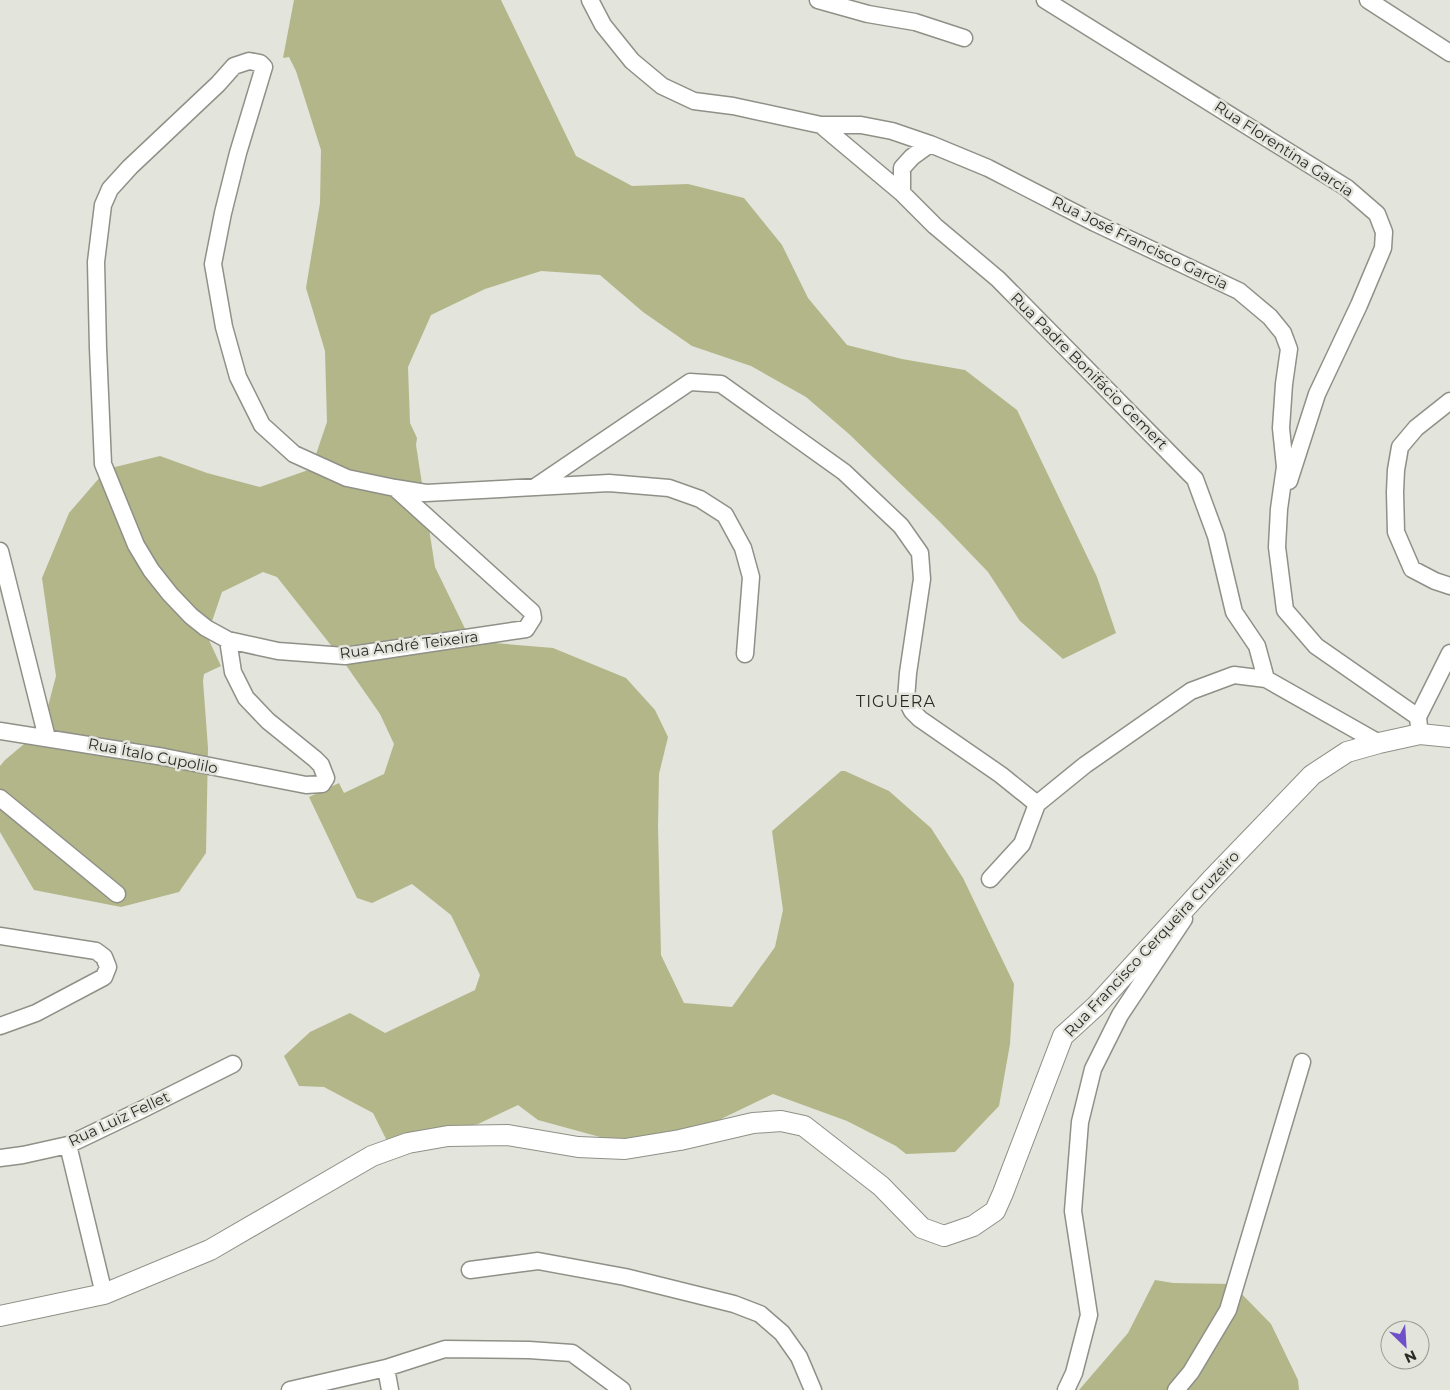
<svg xmlns="http://www.w3.org/2000/svg" width="1450" height="1390" font-family="Montserrat,sans-serif">
  <style>
    .forest { fill: #b3b689 }
    .lines { fill: none; stroke-linecap: round; stroke-linejoin: round }
    .minor-casing { stroke: #8f9087; stroke-width: 19 }
    .major-casing { stroke: #8f9087; stroke-width: 22 }
    .minor { stroke: #fff; stroke-width: 16 }
    .major { stroke: #fff; stroke-width: 20 }
    .labels { text-anchor: middle; stroke-width: 5; stroke-linejoin: round; paint-order: stroke }
    .street-label { font-size: 15px; fill: #2a2a27; stroke: #e3e4db }
    .neighbourhood-label { font-size: 16px; letter-spacing: 1px; fill: #2a2a27; stroke: #e3e4db }
  </style>
  <rect width="100%" height="100%" fill="#e3e4db"/>
  <!-- forest -->
  <path class="forest" d="M294 0H501L576 156 632 186 688 184 744 198 782 245 808 298 847 345 902 359 965 370 1017 410 1097 577 1116 633 1063 659 1020 621 988 572 939 521 849 434 806 397 751 366 692 346 643 312 600 275 541 271 485 289 431 315 408 367 410 423 417 438 416 445 435 567 471 641 553 648 626 678 655 710 668 737 659 774 658 826 661 955 684 1003 732 1007 775 947 783 910 772 831 841 771H845L889 791 931 828 963 878 1014 984 1010 1044 999 1106 955 1152 906 1154 896 1146 847 1121 773 1094 692 1133 611 1140 538 1120 518 1105 478 1124 388 1143 373 1113 324 1087 299 1086 284 1056 310 1032 350 1013 385 1033 475 990 480 975 451 915 412 884 372 903 357 898 309 797 339 783 344 793 384 774 394 744 380 714 341 658 277 577 263 572 222 592 207 636 221 666 204 674 203 681 208 748 206 853 179 892 121 907 34 890 0 832V766L5 760 42 729 56 676 42 578 69 513 107 469 160 456 207 473 260 487 311 469 327 422 325 351 306 288 320 203 321 150 296 71 289 57 283 58Z
    M1155 1280 1173 1283 1232 1284 1271 1324 1298 1380 1299 1390H1079L1128 1333Z"/>
  <g class="lines">
    <!-- minor casing -->
    <g class="minor-casing">
      <path id="minor" d="M590 0 603 25 632 61 662 86 694 101 733 106 821 125H861L892 131 930 144 988 168 1095 223 1239 291 1270 317 1283 333 1289 349 1284 384 1281 428 1285 467 1279 509 1277 547 1285 610 1316 646 1418 717
        M818 0 868 14 915 22 964 38
        M1045 0 1347 188 1377 214 1384 232 1383 248 1359 305 1317 394 1289 481
        M1368 0 1450 53
        M821 125 902 193 935 226 998 279 1195 479 1216 536 1234 612 1257 646 1266 679
        M902 193V168L912 157 930 144
        M1450 401 1416 428 1400 447 1396 470 1395 492 1396 532 1412 569 1435 581 1450 586
        M535 487 690 382 721 384 844 472 901 526 920 553 922 579 908 673 906 699 912 711 920 719 1001 775 1037 804
        M0 551 47 738
        M228 640 206 628 191 616 170 594 151 570 136 545 103 464 98 348 96 262 103 205 110 189 130 167 218 84 234 66 249 61 260 63 264 67 238 153 223 213 213 264 224 327 238 377 262 425 294 454 347 478 395 488 426 493 609 483 669 488 700 499 725 515 743 548 751 577 745 654
        M1419 727 1418 717 1450 653
        M0 731 164 757 306 785 322 784 326 778 321 765 315 759 268 721 246 698 233 672 228 640 278 651 345 656 526 629 533 618 532 612 395 488
        M0 798 117 894
        M990 879 1022 844 1037 804 1085 765 1191 691 1234 675 1266 679 1379 743
        M0 936 96 951 104 957 108 967 104 977 36 1013 0 1026
        M68 1145 104 1294
        M0 1158 23 1155 68 1145 143 1109 233 1064
        M470 1270 538 1261 625 1277 734 1304 760 1314 782 1333 799 1357 813 1390
        M386 1368 390 1390
        M290 1390 386 1368 445 1349 529 1350 572 1353 622 1390
        M1066 1390 1074 1373 1089 1315 1073 1211 1080 1122 1093 1069 1120 1015 1184 919
        M1176 1390 1191 1372 1228 1310 1302 1062"/>
    </g>
    <!-- major casing -->
    <g class="major-casing">
      <path id="major" d="M0 1316 104 1294 210 1250 372 1156 408 1143 448 1136 508 1135 578 1147 625 1149 680 1140 753 1123 781 1121 804 1126 881 1186 922 1228 944 1236 973 1226 995 1211 1003 1193 1063 1036 1096 1006 1211 880 1312 775 1347 752 1379 743 1420 734 1450 737"/>
    </g>
    <!-- minor -->
    <use href="#minor" class="minor"/>
    <!-- major -->
    <use href="#major" class="major"/>
  </g>
  <g class="labels">
    <!-- street labels -->
    <g class="street-label">
      <text transform="translate(1284 149) rotate(33)" y="5">Rua Florentina Garcia</text>
      <text transform="translate(1140 243) rotate(26)" y="5">Rua José Francisco Garcia</text>
      <text transform="translate(1089 371) rotate(45)" y="5">Rua Padre Bonifácio Gemert</text>
      <text transform="translate(409 645) rotate(-7)" y="5">Rua André Teixeira</text>
      <text transform="translate(153 756) rotate(11)" y="5">Rua Ítalo Cupolilo</text>
      <text transform="translate(1152 944) rotate(-47)" y="5">Rua Francisco Cerqueira Cruzeiro</text>
      <text transform="translate(119 1119) rotate(-25)" y="5">Rua Luiz Fellet</text>
    </g>
    <!-- neighbourhood labels -->
    <g class="neighbourhood-label">
      <text x="896" y="707">TIGUERA</text>
    </g>
  </g>
  <!-- north arrow -->
  <g transform="translate(1405 1345) rotate(155)"><circle r="24" fill="#e3e4db" stroke="#999a93"/>
  <path d="M0-4L9 19L0 12L-9 19Z" fill="#6f50c9"/>
  <text y="-8" font-size="14" font-weight="bold" text-anchor="middle" fill="#2a2a27">N</text>
  </g>
</svg>
